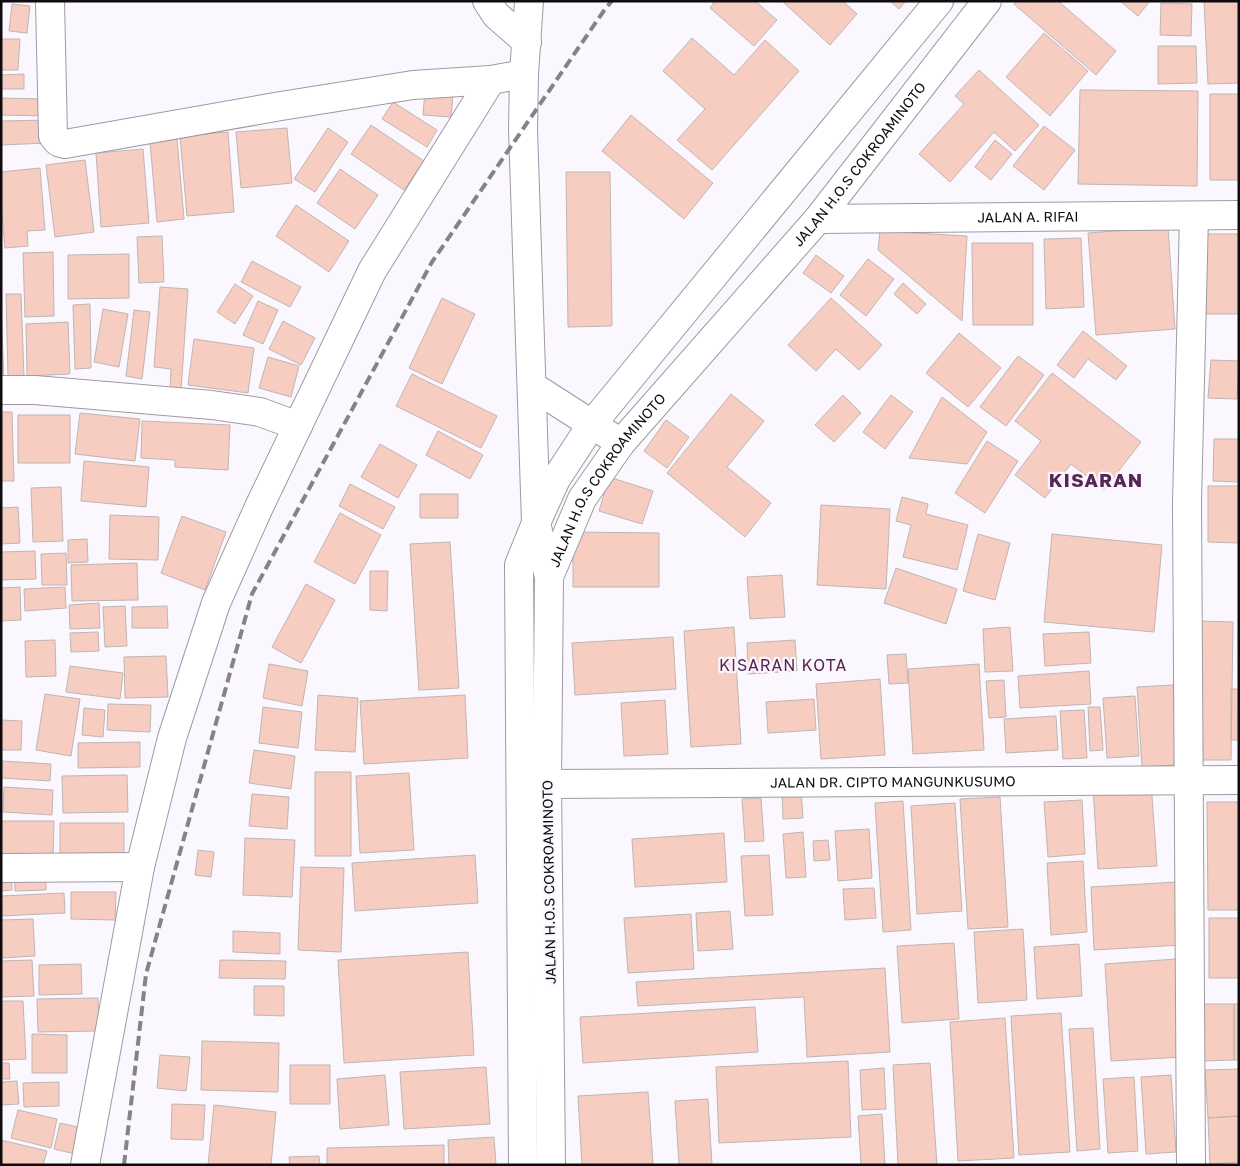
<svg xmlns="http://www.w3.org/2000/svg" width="1240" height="1166" font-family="'Golos Text',sans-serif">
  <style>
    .building { fill: #f7cdc1; stroke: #c0b5b2 }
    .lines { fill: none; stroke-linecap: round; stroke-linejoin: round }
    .minor-casing { stroke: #9f9aa2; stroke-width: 30 }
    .major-casing { stroke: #9f9aa2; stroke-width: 30 }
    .minor { stroke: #fff; stroke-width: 28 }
    .major { stroke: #fff; stroke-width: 28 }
    .rail { stroke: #868388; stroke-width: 4; stroke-dasharray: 10 5; stroke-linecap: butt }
    .labels { text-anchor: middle; stroke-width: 4.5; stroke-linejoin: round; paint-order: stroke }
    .street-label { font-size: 14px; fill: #0e0c0f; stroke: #fbf7fe }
    .quarter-label { font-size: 16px; letter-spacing: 1px; fill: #582656; stroke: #fbf7fe }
    .district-label { font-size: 19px; font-weight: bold; letter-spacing: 1px; fill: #582656; stroke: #fbf7fe }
  </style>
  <rect width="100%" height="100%" fill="#fbf7fe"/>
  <!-- building -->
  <path class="building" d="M715 1H755L777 20 754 46 710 8Z
    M782 1H843L857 14 830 45Z
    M890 1H906L899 9Z
    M1016 1H1058L1116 51 1096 75 1014 4Z
    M1120 1H1150L1138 16Z
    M1204 1H1239V83L1208 84Z
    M1161 3 1192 4 1191 36 1160 35Z
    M12 4 30 6 27 33 9 31Z
    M1044 33 1088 71 1050 116 1006 77Z
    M692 38 734 75 765 40 799 71 712 170 677 140 705 109 663 71Z
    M1 39H20L18 70H1Z
    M1158 46H1196L1197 83 1158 84Z
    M979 70 1039 125 1015 151 994 132 950 182 919 154 964 104 955 96Z
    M24 74V89H1V75Z
    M425 90 453 93 451 117 423 115Z
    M1080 90 1198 91 1197 186 1078 184Z
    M1210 94H1239V180H1210Z
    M1 98 45 99V116L1 115Z
    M393 102 437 130 427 147 382 119Z
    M631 115 713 183 684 219 602 151Z
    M48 120V143L1 145V121Z
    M371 125 424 161 404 190 351 154Z
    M1044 126 1075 150 1044 190 1013 166Z
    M287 128 292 183 241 188 236 132Z
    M328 128 348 142 315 192 294 179Z
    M228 132 234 212 187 216 180 136Z
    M177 139 184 219 157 222 150 142Z
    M995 140 1012 154 991 180 975 167Z
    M143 149 149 223 101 227 96 153Z
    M85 160 94 232 55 237 46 165Z
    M40 168 45 230 27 231 28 246 5 248 1 204V172Z
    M340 169 378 195 355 229 317 203Z
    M566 172H610L612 326 568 327Z
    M296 205 349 241 329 272 276 236Z
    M1168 227 1175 329 1096 335 1088 233Z
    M880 231 967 236 962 321 878 250Z
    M1206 234H1239V314H1206Z
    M162 236 164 282 139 283 137 237Z
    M1081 238 1084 307 1046 309 1044 239Z
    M972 243H1033V325H973Z
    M53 252 54 316 25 317 23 253Z
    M129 254V298L68 299V255Z
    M816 255 844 276 831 293 803 273Z
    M868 259 894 279 866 316 840 295Z
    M252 261 301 287 290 307 241 282Z
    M903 283 926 304 917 314 894 294Z
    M235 284 253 296 235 324 217 312Z
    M160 287 188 289 181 390 170 389 171 369 154 367Z
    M6 294H21L24 376H8Z
    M442 298 475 314 442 384 409 368Z
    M831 298 882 345 859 370 836 349 816 371 788 345Z
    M258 301 278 310 263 344 243 335Z
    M90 304 91 368 75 369 73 305Z
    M1 305 4 382H1Z
    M103 309 128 314 119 367 94 362Z
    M134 310 150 312 142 379 126 376Z
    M283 321 315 338 301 365 269 349Z
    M68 322 70 374 27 376 26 324Z
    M1083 331 1127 366 1116 380 1088 359 1074 378 1057 365Z
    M959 333 1001 368 968 407 926 373Z
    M194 339 254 348 248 393 188 385Z
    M1018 356 1044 375 1006 426 980 407Z
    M268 357 299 366 291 397 259 388Z
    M1211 360 1239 361 1237 399 1208 398Z
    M1052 373 1141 442 1104 490 1071 464 1045 498 1015 475 1041 441 1015 421Z
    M412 374 497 416 481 448 396 406Z
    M731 394 764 421 727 467 771 503 745 537 667 473Z
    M843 395 861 413 834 442 815 425Z
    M891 395 913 412 885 449 863 432Z
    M942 397 987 432 967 464 909 458Z
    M1 412H12L14 481H1Z
    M80 413 140 419 135 461 75 454Z
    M18 415H70V463H18Z
    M666 420 689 437 667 468 644 451Z
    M142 421 230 425 228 470 175 467V460L141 458Z
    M438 431 483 455 470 479 426 455Z
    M1214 439H1239V482L1213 481Z
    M987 441 1018 461 985 513 955 493Z
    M380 444 417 465 398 498 361 477Z
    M84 461 149 467 146 507 81 501Z
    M609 477 653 491 642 524 599 511Z
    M350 484 395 507 383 529 339 506Z
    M1208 486H1239V543L1208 542Z
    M61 487 63 541 33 542 31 488Z
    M420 494H458V518H420Z
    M902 497 928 504 926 514 968 525 957 570 903 557 911 525 896 521Z
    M821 505 890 509 886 589 817 585Z
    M18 507 20 543 1 544V508Z
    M340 513 381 535 355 584 314 562Z
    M110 515 159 517 158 560 109 559Z
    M182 516 226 532 205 590 161 573Z
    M573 532 659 533V587H573Z
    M978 534 1010 543 995 600 963 591Z
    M1052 534 1162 545 1154 632 1044 622Z
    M87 539 88 562 68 563V540Z
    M450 542 459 688 419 690 410 544Z
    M35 551 36 579 1 580V552Z
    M66 553 67 585H42L41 554Z
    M137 563 138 600 72 601 71 565Z
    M896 568 957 589 946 624 884 603Z
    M370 571H388L387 611 370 610Z
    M782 575 785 617 750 619 747 577Z
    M306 584 335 600 301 663 272 647Z
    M20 587 21 620 1 621V588Z
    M65 587 66 608 25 611 24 589Z
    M99 603 100 628 70 629 69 605Z
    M125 606 127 646 105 647 103 607Z
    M167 606 168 628H132V607Z
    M1199 621 1233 622 1231 760H1197Z
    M734 627 741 744 691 747 684 631Z
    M1010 627 1013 671 985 672 983 629Z
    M98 632 99 651 71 652 70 633Z
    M1089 632 1091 663 1045 666 1043 634Z
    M673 637 676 689 575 695 572 643Z
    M55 640 56 676 26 677 25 641Z
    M795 640 797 671 748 674 747 643Z
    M906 654 908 683 889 684 887 655Z
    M166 656 168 697 125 698 124 657Z
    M269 664 308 671 302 706 263 698Z
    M979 664 984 750 913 754 908 669Z
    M70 666 123 673 120 699 66 692Z
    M1089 671 1091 704 1020 708 1018 676Z
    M880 679 885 755 821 759 816 684Z
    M1004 680 1006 717 989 718 986 681Z
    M1173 685 1177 765 1142 767 1137 687Z
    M1231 689H1239V740H1231Z
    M45 694 80 699 71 756 36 750Z
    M318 695 358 698 355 752 315 750Z
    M465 695 468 758 364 764 360 701Z
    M1135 696 1139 756 1107 758 1103 698Z
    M814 699 816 730 768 733 766 702Z
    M665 700 668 754 624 756 621 703Z
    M108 704 151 705 150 732 107 730Z
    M263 707 302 712 298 748 259 743Z
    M1088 707H1100L1103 750 1090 751Z
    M84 708 105 710 103 737 82 735Z
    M1084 710 1087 758 1063 759 1060 711Z
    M1056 716 1058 750 1006 753 1004 719Z
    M1 720 22 721 21 750H1Z
    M140 742V767L78 768V743Z
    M254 750 295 756 291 789 249 783Z
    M2 761 51 764 50 781 1 778Z
    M315 772H351V856H315Z
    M409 773 414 850 360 853 356 776Z
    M127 775 128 812 63 813 62 776Z
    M1151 783 1157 866 1098 869 1093 787Z
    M4 787 53 790 52 815 3 812Z
    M801 791 803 818 783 819 782 792Z
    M252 794 289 797 287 829 249 826Z
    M1000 797 1008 927 968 929 960 799Z
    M761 798 764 841 745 842 742 799Z
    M1082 800 1085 854 1048 857 1044 802Z
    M903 801 911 930 883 932 875 803Z
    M1207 802H1239V910H1208Z
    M955 803 962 911 917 914 911 806Z
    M1 821H54L53 860 1 859Z
    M60 823H124V858L60 859Z
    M869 829 872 878 838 881 835 831Z
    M803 832 806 877 786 878 783 834Z
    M724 833 727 882 635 887 632 839Z
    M245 838 295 840 292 897 243 895Z
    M828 840 830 860 814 861 813 841Z
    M198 850 214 852 211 877 195 875Z
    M475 855 478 903 355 911 352 863Z
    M769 855 773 915 745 916 741 856Z
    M1083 861 1087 932 1051 935 1047 863Z
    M301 867 344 868 341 952 298 950Z
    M46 870V890L15 891 14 871Z
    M1 871H11L12 890 1 891Z
    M1177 882 1181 945 1094 950 1091 887Z
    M874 888 876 918 845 920 843 889Z
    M71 892H116L115 920 71 919Z
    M64 893 65 913 1 916V896Z
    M730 911 733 949 698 951 696 913Z
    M691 914 694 969 628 973 624 918Z
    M1209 918H1239V978H1209Z
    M33 919 35 956 1 958V920Z
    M1023 929 1027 1000 978 1003 974 932Z
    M233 931 280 933V954L233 952Z
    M954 943 959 1019 902 1023 897 946Z
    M1079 944 1082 996 1037 999 1034 947Z
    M468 952 474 1055 344 1063 338 960Z
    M1176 959 1183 1057 1111 1061 1105 964Z
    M32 960 34 996 1 997V961Z
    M220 960 286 961 285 979 219 978Z
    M81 964 82 994 39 995V965Z
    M885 968 890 1052 807 1057 804 997 638 1006 636 982Z
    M254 986H284V1016L254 1015Z
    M98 998 99 1031 38 1032 37 999Z
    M1 1001H23L26 1059 1 1060Z
    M1202 1004H1234V1060L1203 1061Z
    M1234 1004H1239V1060H1234Z
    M755 1007 758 1052 583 1063 580 1017Z
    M1061 1013 1070 1152 1019 1155 1011 1016Z
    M1005 1018 1014 1158 958 1161 950 1022Z
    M1093 1028 1100 1149 1077 1151 1069 1029Z
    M32 1034 67 1035V1073H32Z
    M202 1041 279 1043 278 1092 201 1090Z
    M160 1055 190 1057 186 1091 157 1088Z
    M848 1061 851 1137 719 1143 716 1067Z
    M1 1063H9L10 1079H1Z
    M930 1063 937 1165H898L893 1065Z
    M290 1065H330V1104H290Z
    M486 1067 490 1124 404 1129 400 1072Z
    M884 1068 886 1109 862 1110 860 1070Z
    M1239 1069V1116L1208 1118 1205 1070Z
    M385 1075 389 1125 340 1129 337 1079Z
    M1171 1075 1176 1152 1146 1154 1141 1077Z
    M1134 1077 1138 1151 1108 1153 1103 1079Z
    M17 1081 19 1104 1 1105V1082Z
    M59 1082V1106L24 1107 23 1083Z
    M648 1092 653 1164 582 1165 578 1096Z
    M708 1099 712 1165H679L675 1101Z
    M172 1104 205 1105 203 1140 171 1139Z
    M214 1105 276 1112 271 1165H208Z
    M18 1110 57 1119 51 1148 11 1138Z
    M882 1114 885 1165H861L858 1116Z
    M1239 1116V1162L1210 1164 1208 1118Z
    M60 1123 87 1129 80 1155 54 1149Z
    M494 1137 496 1165H449L448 1140Z
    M1 1140 47 1151 43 1165H1Z
    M444 1145V1165H327V1148Z
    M319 1156 320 1165H290L289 1157Z"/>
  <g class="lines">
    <!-- minor casing -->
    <g class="minor-casing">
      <g id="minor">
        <path d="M50 1 53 136 58 142 65 144 281 106 413 85 491 80 524 74"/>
        <path d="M487 1 496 15 527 42"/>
        <path d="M529 1 524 74 523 129 536 523 549 577"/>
        <path id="s1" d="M818 219 1239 215"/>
        <path d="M532 386 621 443"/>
        <path d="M1 390H35L212 405 260 412 298 426"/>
        <path id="s2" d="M547 784 1239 780"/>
        <path d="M1 868 140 867"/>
        <path d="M85 1165 140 867 172 738 216 603 259 507 372 271 491 80"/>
        <path d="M1191 1165 1187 503 1194 216"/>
      </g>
    </g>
    <!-- major casing -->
    <g class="major-casing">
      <g id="major">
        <path d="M523 1165 519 565 536 523 556 479 592 424 939 1"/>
        <path id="s3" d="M551 1165 547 784 549 577 582 499 621 443 818 219 987 1"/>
      </g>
    </g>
    <!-- minor -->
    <use href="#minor" class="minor"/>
    <!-- major -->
    <use href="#major" class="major"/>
    <!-- rail -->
    <path class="rail" d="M124 1165 146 974 252 594 432 262 605 9 612 1"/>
  </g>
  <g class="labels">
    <!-- street labels -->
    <g class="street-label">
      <text dy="5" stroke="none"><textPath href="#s3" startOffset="1108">JALAN H.O.S COKROAMINOTO</textPath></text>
      <text dy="5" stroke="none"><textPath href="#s1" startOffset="210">JALAN A. RIFAI</textPath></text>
      <text dy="5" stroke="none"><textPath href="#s3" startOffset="702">JALAN H.O.S COKROAMINOTO</textPath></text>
      <text dy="5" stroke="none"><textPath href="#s2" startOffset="346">JALAN DR. CIPTO MANGUNKUSUMO</textPath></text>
      <text transform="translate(549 882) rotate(-91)" y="5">JALAN H.O.S COKROAMINOTO</text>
    </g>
    <!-- quarter labels -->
    <g class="quarter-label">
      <text x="783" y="671">KISARAN KOTA</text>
    </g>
    <!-- district labels -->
    <g class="district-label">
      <text x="1096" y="487">KISARAN</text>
    </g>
  </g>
  <!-- border -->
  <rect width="1240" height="1166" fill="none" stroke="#0e0c0f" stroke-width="5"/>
</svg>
